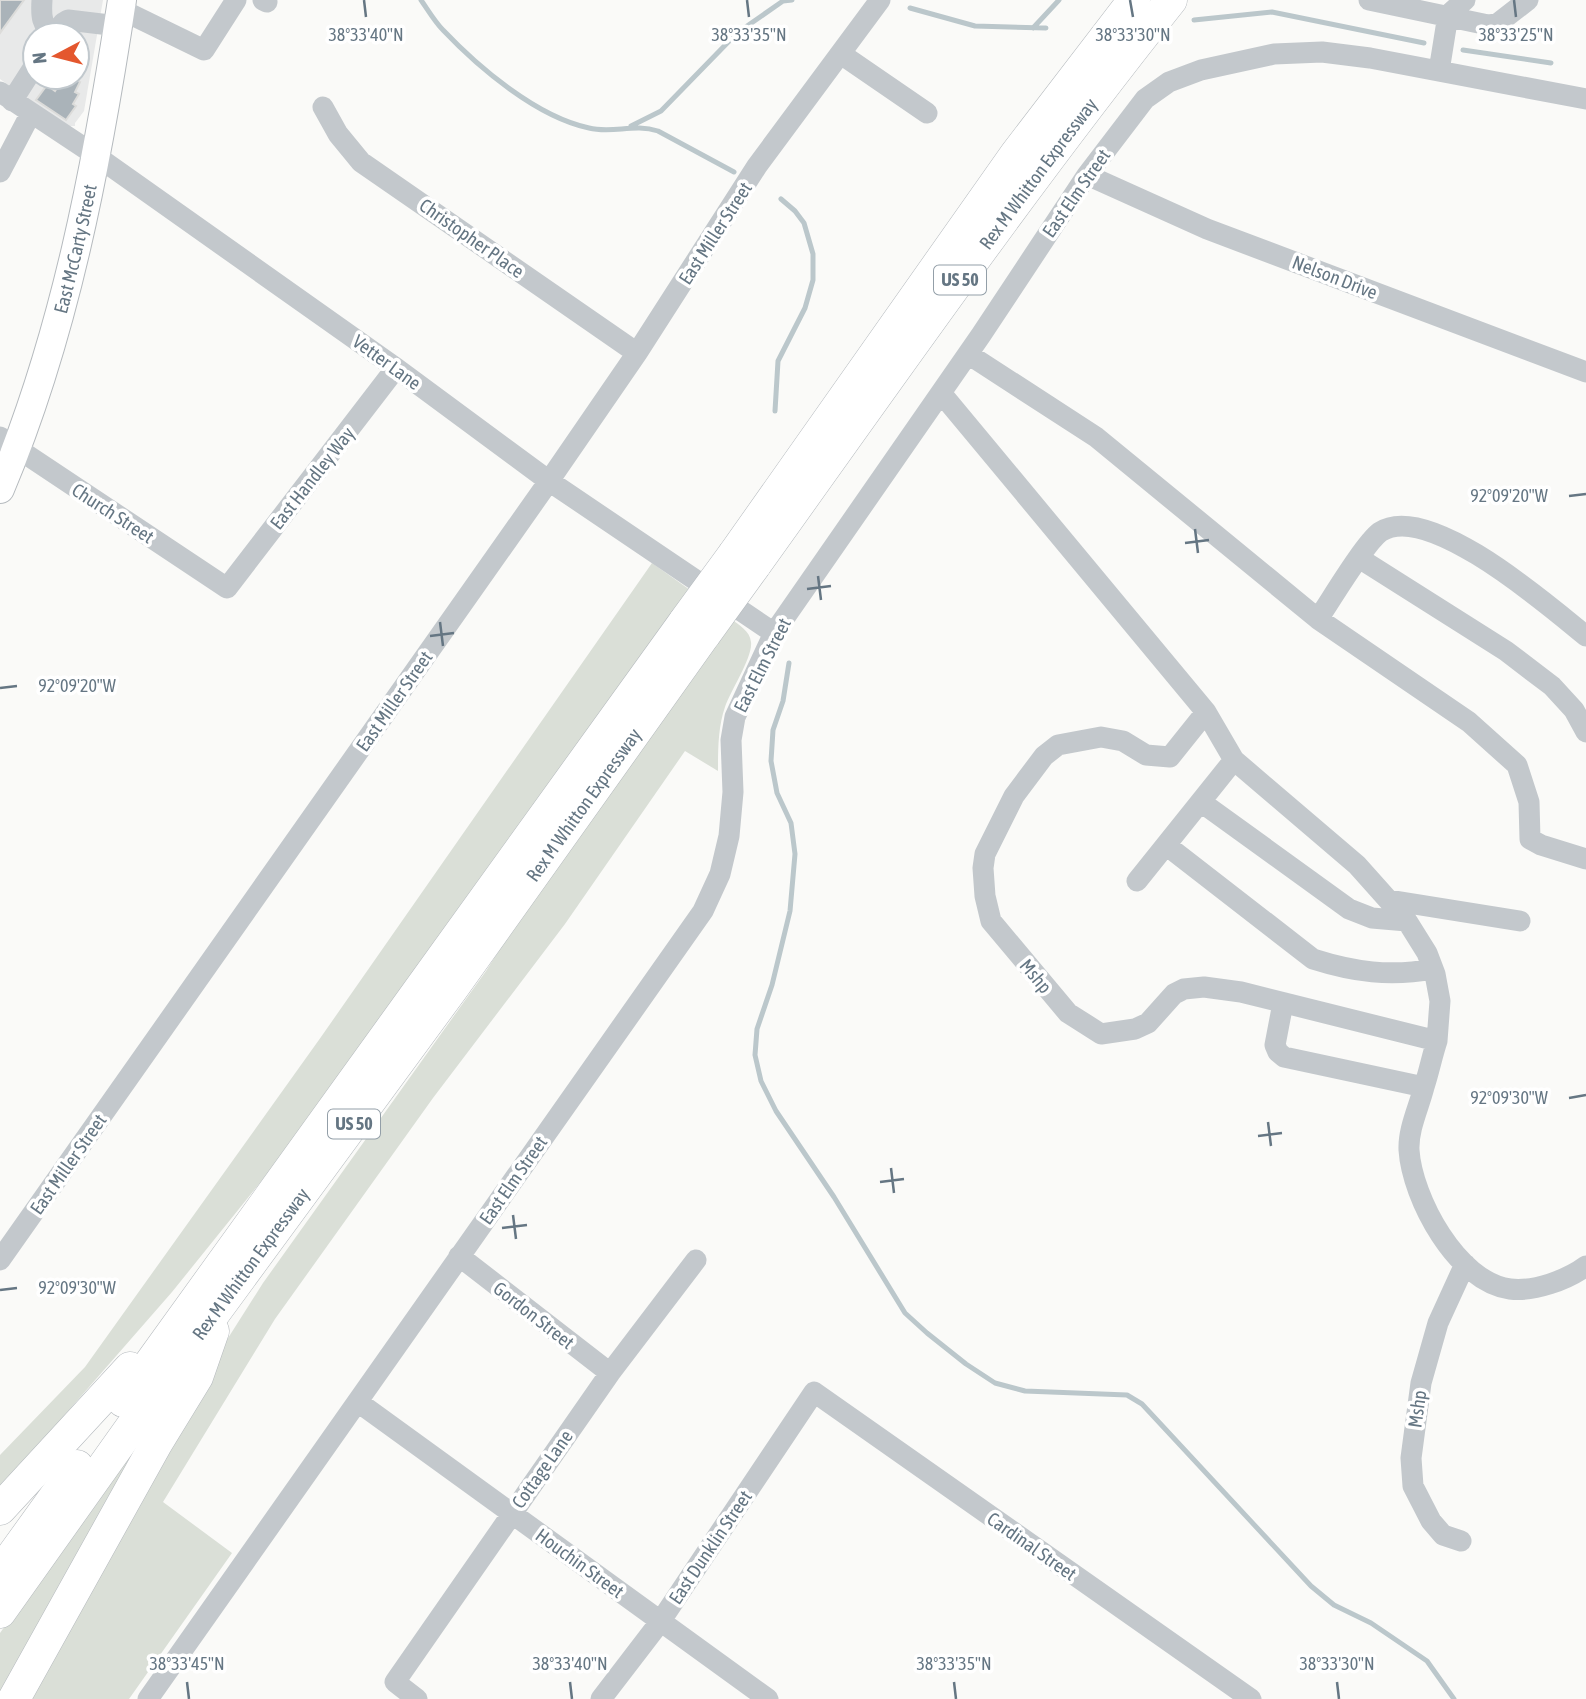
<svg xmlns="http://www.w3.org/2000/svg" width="1586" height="1699" font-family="'Asap Condensed',sans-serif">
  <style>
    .built { fill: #e8e9e9; fill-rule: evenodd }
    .green { fill: #dadfd7 }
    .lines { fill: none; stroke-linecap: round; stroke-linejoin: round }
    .stream { stroke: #bbc7cb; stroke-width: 5 }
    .building { fill: #aab3b9; stroke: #dcdcda; stroke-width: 2 }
    .major-casing { stroke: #b5babe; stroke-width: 30 }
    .highway-casing { stroke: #b4b9bd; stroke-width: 33 }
    .minor { stroke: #c3c8cc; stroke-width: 21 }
    .major { stroke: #fff; stroke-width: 28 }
    .highway { stroke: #fff; stroke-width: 32 }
    .highway-bridge-casing { stroke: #b4b9bd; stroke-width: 33; stroke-linecap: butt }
    .highway-bridge { stroke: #fff; stroke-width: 32 }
    .ticks { fill: none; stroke: #657683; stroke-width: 2.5 }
    .labels { text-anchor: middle; stroke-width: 7; stroke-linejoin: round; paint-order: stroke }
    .shield { fill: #fff; stroke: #939fa8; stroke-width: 2 }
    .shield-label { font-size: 18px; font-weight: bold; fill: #657683 }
    .street-label { font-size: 19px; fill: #657683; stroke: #fff }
    .ticks-label { font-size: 18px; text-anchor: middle; fill: #657683; stroke: #fff; stroke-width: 7; stroke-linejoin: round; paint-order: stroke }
  </style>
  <rect width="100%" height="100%" fill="#fafaf8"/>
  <!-- built -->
  <path class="built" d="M0 0H103L84 111 75 123V126H67L60 122 0 79ZM35 35H77V77H35Z"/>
  <!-- green -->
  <path class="green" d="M652 563 690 590 276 1163 172 1292 0 1489V1455L85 1367 321 1037Z
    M731 619C739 625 750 631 751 642 753 657 731 690 725 707 718 727 718 750 718 771L685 751 565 924 433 1098 275 1319 163 1502 232 1553 129 1699H21L183 1409 263 1283 486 971 552 867Z
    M156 1415 0 1699V1633Z"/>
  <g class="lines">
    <!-- stream -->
    <path class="stream" d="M421 0C428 10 435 22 443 30 479 68 537 117 589 128 613 134 634 123 658 131L734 172
      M910 8 975 26 1046 28
      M1194 20 1272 12 1424 43
      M1033 28 1059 0
      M1463 50 1551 63
      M631 126 661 111 737 33 783 1 792 0
      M775 411 778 361 805 308 813 280V254L804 223 795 211 781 199
      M789 663 783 701 773 730 771 761 777 793 791 823 795 854 790 911 772 985 757 1029 755 1055 761 1081 776 1111 834 1197 905 1313 927 1333 966 1364 995 1383 1025 1391 1127 1395 1142 1404 1311 1586 1334 1605 1371 1623 1427 1661 1454 1699"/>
  </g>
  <!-- building -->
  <path class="building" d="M0 0H24L0 33Z
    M64 77H72L80 82 75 92 79 94 73 104 76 106 66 120 36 100 47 85 55 91Z"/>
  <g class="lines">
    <!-- major casing -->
    <g class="major-casing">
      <g id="major">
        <path id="s1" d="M0 489C65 335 97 165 122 0"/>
      </g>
    </g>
    <!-- highway casing -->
    <g class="highway-casing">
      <g id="highway">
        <path d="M734 554 1016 154 1134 0"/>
        <path id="s2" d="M755 565C891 375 1025 183 1171 0"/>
        <path d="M123 1401 685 621"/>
        <path d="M0 1509 130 1368"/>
        <path d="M0 1573 77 1466"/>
        <path id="s3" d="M0 1612 157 1391 452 989 705 634"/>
        <path d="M14 1699 156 1444 197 1377 213 1331"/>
      </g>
    </g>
    <!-- minor -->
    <path class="minor" d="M42 0C41 15 41 27 55 34
      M263 0 267 2
      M1369 0 1488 25 1497 24 1528 0
      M120 9 204 50 236 0
      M55 35 63 23 68 20 118 26
      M841 54 927 113
      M1439 71 1448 15 1465 0
      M0 92 95 155 396 368 549 481 774 633
      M12 101 35 65
      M323 107 338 134 361 162 637 353
      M0 172 31 113
      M1087 175 1207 229 1586 372
      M968 354 1096 437 1318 619 1469 722 1517 765 1529 802 1530 839 1541 845 1586 859
      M941 393 1206 712 1234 760 1357 865 1407 921 1427 953 1435 974 1440 1001 1437 1041
      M0 437 227 588 396 368
      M1359 558 1506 651 1552 686 1574 710 1586 732
      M1318 619C1331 600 1364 544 1380 532 1428 500 1550 607 1586 636
      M1206 712 1170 757 1146 755 1123 741 1101 737 1058 745 1044 756 1014 796 985 854 983 868 985 896 991 921 1068 1013 1101 1034 1135 1029 1148 1023 1174 994 1184 989 1204 987 1241 992 1437 1041C1432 1056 1429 1072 1424 1087 1419 1107 1408 1129 1409 1150 1412 1198 1457 1282 1510 1289 1534 1292 1567 1280 1586 1266
      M1201 802 1349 909 1372 918 1407 921
      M1166 845 1313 959C1354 972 1390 977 1433 969
      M1137 881 1234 760
      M1389 900 1520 921
      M1283 1003 1275 1045 1278 1052 1284 1057 1424 1087
      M459 1256 610 1373
      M0 1260 549 481 637 353 757 166 880 0
      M358 1402 768 1699
      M1461 1541 1443 1535 1431 1521 1413 1486 1411 1458 1421 1383 1438 1323 1465 1264
      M148 1699 703 911 720 874 729 836 733 792 731 740 735 717 774 633 981 335 1087 175 1145 99 1169 82 1201 70 1274 54 1322 52 1370 58 1586 99
      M417 1699 395 1682 610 1373 696 1260
      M601 1699 660 1622 814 1392 1251 1699"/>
    <!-- major -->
    <use href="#major" class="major"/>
    <!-- highway -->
    <use href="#highway" class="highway"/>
    <!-- highway-bridge casing -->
    <g class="highway-bridge-casing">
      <path id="highway-bridge" d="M685 621 734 554
        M705 634 755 565"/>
    </g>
    <!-- highway-bridge -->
    <use href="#highway-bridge" class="highway-bridge"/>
  </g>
  <!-- ticks -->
  <path class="ticks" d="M364 0 366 17M747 0 749 17M1130 0 1133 17M1514 0 1516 17M1569 496 1586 494M1195 529 1198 553M1185 543 1209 540M818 576 821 600M807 589 831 586M440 622 443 646M430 636 454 633M0 688 17 686M1569 1098 1586 1095M1268 1122 1271 1146M1258 1136 1282 1133M891 1168 894 1193M880 1182 904 1179M513 1215 516 1239M502 1228 527 1225M0 1290 17 1288M187 1682 189 1699M570 1682 572 1699M954 1682 956 1699M1337 1682 1339 1699"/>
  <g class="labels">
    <!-- shield labels -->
    <g class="shield">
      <rect x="934" y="265.5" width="52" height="29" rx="5"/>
      <rect x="328" y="1109.5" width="52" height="29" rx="5"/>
    </g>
    <g class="shield-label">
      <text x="960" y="286">US 50</text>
      <text x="354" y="1130">US 50</text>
    </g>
    <!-- street labels -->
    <g class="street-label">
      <text dy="7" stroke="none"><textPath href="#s2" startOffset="483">Rex M Whitton Expressway</textPath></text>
      <text transform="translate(1076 193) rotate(-55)" y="7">East Elm Street</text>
      <text transform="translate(715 233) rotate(-57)" y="7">East Miller Street</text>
      <text transform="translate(472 238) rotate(35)" y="7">Christopher Place</text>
      <text dy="7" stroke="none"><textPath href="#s1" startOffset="252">East McCarty Street</textPath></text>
      <text transform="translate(1335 277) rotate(21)" y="7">Nelson Drive</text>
      <text transform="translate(387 362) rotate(36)" y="7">Vetter Lane</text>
      <text transform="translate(312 478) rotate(-52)" y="7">East Handley Way</text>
      <text transform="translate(113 513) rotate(33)" y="7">Church Street</text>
      <text transform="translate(762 665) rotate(-63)" y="7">East Elm Street</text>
      <text transform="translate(394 701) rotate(-55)" y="7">East Miller Street</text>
      <text dy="7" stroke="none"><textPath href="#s3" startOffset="996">Rex M Whitton Expressway</textPath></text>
      <text transform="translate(1036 976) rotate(50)" y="7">Mshp</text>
      <text transform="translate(68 1164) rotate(-55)" y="7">East Miller Street</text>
      <text transform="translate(513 1180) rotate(-55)" y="7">East Elm Street</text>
      <text dy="7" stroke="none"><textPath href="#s3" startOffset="429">Rex M Whitton Expressway</textPath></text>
      <text transform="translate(534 1315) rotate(38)" y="7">Gordon Street</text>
      <text transform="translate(1417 1409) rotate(-82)" y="7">Mshp</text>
      <text transform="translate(542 1469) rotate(-55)" y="7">Cottage Lane</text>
      <text transform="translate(1032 1546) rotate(35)" y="7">Cardinal Street</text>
      <text transform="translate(710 1547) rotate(-56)" y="7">East Dunklin Street</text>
      <text transform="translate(580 1563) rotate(36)" y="7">Houchin Street</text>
    </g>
  </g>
  <g class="ticks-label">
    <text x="366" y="41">38°33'40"N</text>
    <text x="749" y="41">38°33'35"N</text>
    <text x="1133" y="41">38°33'30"N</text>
    <text x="1516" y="41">38°33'25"N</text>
    <text x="1509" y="502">92°09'20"W</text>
    <text x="77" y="692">92°09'20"W</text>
    <text x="1509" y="1104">92°09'30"W</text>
    <text x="77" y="1294">92°09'30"W</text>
    <text x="187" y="1670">38°33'45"N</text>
    <text x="570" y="1670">38°33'40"N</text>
    <text x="954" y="1670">38°33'35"N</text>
    <text x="1337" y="1670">38°33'30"N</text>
  </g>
  <!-- north arrow -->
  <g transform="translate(56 56) rotate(263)"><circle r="33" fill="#ffffff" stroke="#c1c8cd" stroke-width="2"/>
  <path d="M0-5L12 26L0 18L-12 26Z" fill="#e4572e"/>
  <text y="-10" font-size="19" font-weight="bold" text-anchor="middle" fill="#657683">N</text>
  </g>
</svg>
